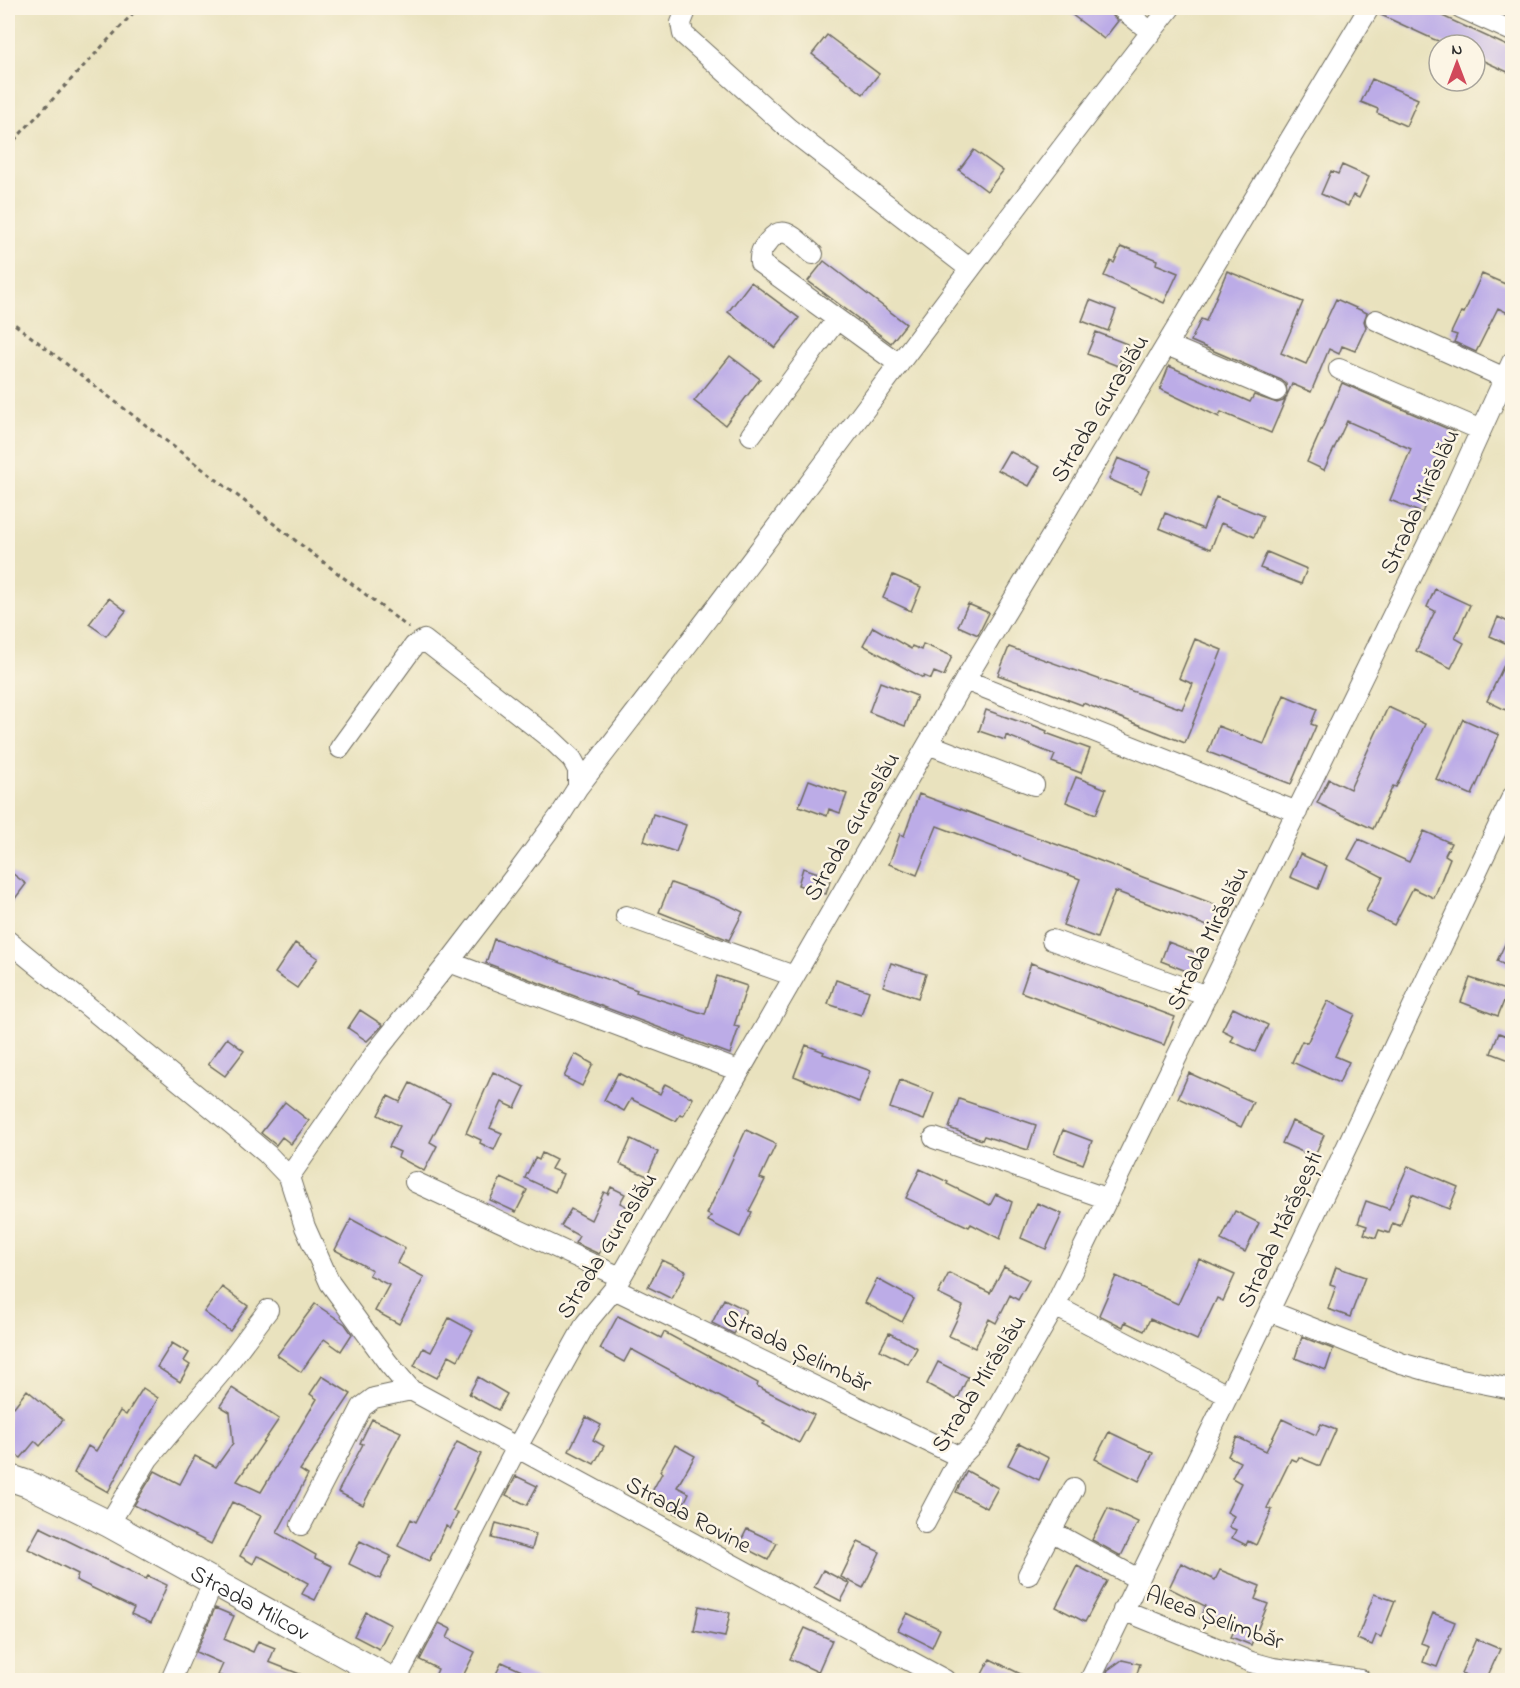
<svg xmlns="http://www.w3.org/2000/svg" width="1520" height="1688" font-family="'Indie Flower',sans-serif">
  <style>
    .building { fill: #bcace7 }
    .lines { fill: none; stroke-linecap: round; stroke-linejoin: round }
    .minor-casing { stroke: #6e6b5e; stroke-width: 22 }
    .major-casing { stroke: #6e6b5e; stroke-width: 28 }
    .path { stroke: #6e6b5e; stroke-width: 3; stroke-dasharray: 4.5 4.5; stroke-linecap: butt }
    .minor { stroke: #fff; stroke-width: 20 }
    .major { stroke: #fff; stroke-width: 26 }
    .labels { text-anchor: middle; stroke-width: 5; stroke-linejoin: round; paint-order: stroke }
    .street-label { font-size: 24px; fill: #2b2b2b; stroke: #fcf5e5 }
  </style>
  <rect width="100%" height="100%" fill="#fcf5e5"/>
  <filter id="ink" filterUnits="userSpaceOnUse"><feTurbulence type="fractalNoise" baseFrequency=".0167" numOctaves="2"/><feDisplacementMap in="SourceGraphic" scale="12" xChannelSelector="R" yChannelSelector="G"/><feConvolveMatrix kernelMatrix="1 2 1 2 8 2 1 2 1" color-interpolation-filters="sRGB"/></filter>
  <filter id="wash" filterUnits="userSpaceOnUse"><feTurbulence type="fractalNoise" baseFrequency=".008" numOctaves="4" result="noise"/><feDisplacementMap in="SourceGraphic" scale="24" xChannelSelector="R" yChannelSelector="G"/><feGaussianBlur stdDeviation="1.35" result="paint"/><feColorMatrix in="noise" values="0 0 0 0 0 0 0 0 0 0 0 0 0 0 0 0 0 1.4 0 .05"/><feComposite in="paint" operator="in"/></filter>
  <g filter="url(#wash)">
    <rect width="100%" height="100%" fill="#e9e2be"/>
    <g id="blocks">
      <!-- building -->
      <path class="building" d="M1063 8H1109L1110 13 1118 21 1104 39Z
        M1381 8H1425L1512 48V74L1475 57V45H1449L1433 39 1379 14Z
        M827 35 879 74 863 94 812 54Z
        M1372 79 1418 99 1406 126 1377 113 1378 109 1361 102Z
        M974 150 1003 171 987 191 959 170Z
        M1342 165 1369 177 1359 198 1353 195 1348 206 1321 194 1331 171 1338 174Z
        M1121 247 1126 249 1127 248 1157 260 1156 264 1178 273 1164 303 1104 276 1111 261 1114 263Z
        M824 261 906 324 891 343 808 281Z
        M1227 271 1303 302 1281 353 1306 364 1336 299 1367 313 1364 321 1366 327 1355 351 1342 346 1339 354 1329 349 1311 392 1292 384 1287 395 1286 384 1281 380 1191 341 1201 319 1206 321Z
        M1482 274 1510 286 1508 292 1512 294V315L1498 308 1476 352 1454 342 1457 335 1451 333 1461 312 1464 313Z
        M751 282 799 318 775 348 728 312Z
        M1090 300 1116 310 1108 331 1082 321Z
        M1096 332 1127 344 1118 366 1087 354Z
        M730 356 760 379 725 425 694 401Z
        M1169 366 1250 402 1254 395 1277 403 1283 401 1287 396 1271 433 1221 412 1219 417 1160 389Z
        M1342 383 1455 432 1432 483 1434 484 1422 513 1390 500 1411 449 1347 421 1324 470 1307 462Z
        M1009 451 1040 467 1029 486 998 470Z
        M1118 458 1150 471 1141 493 1109 479Z
        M1216 497 1263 516 1254 537 1221 523 1211 549 1159 528 1165 513 1203 529Z
        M1267 552 1307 569 1301 584 1260 568Z
        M893 575 921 587 911 611 883 598Z
        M1435 589 1470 605 1455 638 1464 643 1451 668 1416 651 1435 611 1427 607Z
        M109 598 126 611 106 636 89 624Z
        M968 604 989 613 978 635 958 626Z
        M1498 617 1512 624V646L1490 636Z
        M873 627 911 649 912 646 921 650 923 644 952 656 944 676 934 672 931 679 924 676 923 678 863 645Z
        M1195 639 1222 650 1185 743 1083 703 1082 705 1032 686V687L998 675 1009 647 1182 709 1193 684 1179 678Z
        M1512 648V713L1487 701Z
        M880 682 917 696 905 726 869 712Z
        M1284 695 1317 709 1311 724 1316 726 1291 784 1208 752 1218 726 1264 744Z
        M1388 707 1425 724 1396 787 1393 786 1373 829 1317 803 1329 779 1350 789Z
        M986 710 1026 724 1027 723 1047 731 1046 733 1090 749 1081 773 1052 762 1055 755 1006 735 1005 740 979 731Z
        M1463 719 1499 735 1472 795 1436 779Z
        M1076 777 1106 789 1096 814 1066 802Z
        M809 780 847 794 840 813 829 809 827 816 799 806Z
        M919 794 1069 849 1224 908 1215 929 1115 891 1097 938 1063 925 1080 879 937 826 917 875 889 864 900 834 904 836Z
        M653 814 686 825 676 852 644 841Z
        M1424 831 1451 843 1445 855 1450 858 1434 898 1413 888 1394 925 1366 911 1383 877 1348 859 1359 839 1409 862Z
        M1300 854 1327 866 1318 889 1290 877Z
        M803 868 831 877 826 894 798 885Z
        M8 870 26 884 8 908Z
        M671 883 716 899 743 912 729 940 659 912Z
        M1512 929V969L1497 961Z
        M494 939 637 990 636 992 705 1014 717 976 747 986 734 1026 739 1027 730 1054 486 963Z
        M1168 942 1202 955 1194 974 1161 961Z
        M295 943 318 958 297 988 275 973Z
        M891 963 926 974 918 998 883 986Z
        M1031 963 1175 1017 1164 1045 1021 992Z
        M1470 978 1508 991 1498 1016 1461 1002Z
        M836 980 869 991 861 1015 828 1004Z
        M1328 1001 1355 1014 1335 1056 1349 1062 1339 1083 1292 1062 1302 1041 1307 1043Z
        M1233 1008 1268 1025 1255 1052 1231 1041 1234 1036 1222 1030Z
        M360 1010 383 1025 367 1041 348 1028Z
        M1499 1033 1512 1038V1061L1491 1053Z
        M227 1038 244 1051 225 1076 208 1064Z
        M806 1045 824 1052 823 1054 871 1071 859 1102 794 1076Z
        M575 1054 593 1064 582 1086 564 1077Z
        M493 1072 525 1087 515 1108 502 1102 490 1128 502 1133 494 1150 480 1143 481 1140 466 1133Z
        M618 1073 660 1094 665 1084 693 1098 683 1116 680 1115 676 1121 631 1099 624 1111 604 1100Z
        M1189 1073 1253 1102 1241 1127 1178 1098Z
        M900 1080 934 1093 924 1120 890 1108Z
        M410 1083 450 1103 430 1142 437 1146 424 1171 398 1157 400 1152 389 1147 400 1126 378 1115 388 1096 400 1102Z
        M959 1099 1036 1125 1028 1150 984 1136 982 1140 949 1128Z
        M285 1102 309 1121 291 1144 282 1137 276 1145 261 1133Z
        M1292 1121 1324 1135 1314 1157 1282 1143Z
        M746 1130 776 1144 760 1178 765 1180 749 1211 752 1212 740 1237 708 1221 711 1216 707 1214Z
        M1063 1130 1092 1141 1083 1164 1054 1153Z
        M631 1139 658 1152 647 1176 620 1164Z
        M542 1153 556 1160 551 1169 563 1174 555 1192 525 1178 535 1158 539 1160Z
        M1408 1166 1458 1187 1449 1209 1412 1194 1400 1226 1393 1223 1389 1233 1379 1230 1376 1238 1364 1234 1367 1226 1358 1223 1366 1201 1389 1209Z
        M920 1169 948 1182 947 1184 990 1205 996 1194 1012 1202 1000 1239 971 1224 969 1227 906 1198Z
        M501 1178 527 1190 516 1212 490 1200Z
        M611 1187 625 1194 620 1203 632 1209 624 1226 616 1222 599 1254 575 1243 579 1236 561 1226 571 1209 591 1220 604 1192 608 1194Z
        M1037 1203 1062 1214 1046 1249 1021 1238 1031 1212 1032 1213Z
        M1235 1211 1259 1223 1245 1252 1221 1240Z
        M351 1219 405 1248 397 1263 424 1277 399 1324 375 1311 389 1285 369 1275 372 1270 335 1250Z
        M1199 1259 1235 1275 1223 1301 1217 1298 1197 1340 1150 1319 1144 1331 1125 1322 1123 1327 1099 1315 1116 1276 1178 1304Z
        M662 1260 686 1271 672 1299 648 1287Z
        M1004 1267 1029 1280 1018 1300 1010 1295 996 1323 989 1319 975 1348 949 1336 963 1306 938 1294 949 1273 990 1293Z
        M1336 1267 1365 1277 1350 1317 1328 1309 1336 1286 1330 1284Z
        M877 1279 914 1299 902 1322 865 1303Z
        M222 1287 248 1306 230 1331 204 1312Z
        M724 1299 746 1310 734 1334 712 1323Z
        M315 1304 345 1324 352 1334 341 1351 324 1339 301 1372 277 1355Z
        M618 1316 661 1338 664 1332 758 1383 757 1386 814 1415 799 1443 763 1424 765 1421 631 1349 624 1362 600 1349Z
        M449 1318 473 1331 458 1360 449 1355 437 1378 414 1366 423 1348 431 1352Z
        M889 1333 917 1348 908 1364 880 1350Z
        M1302 1337 1333 1349 1326 1370 1295 1358Z
        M172 1343 189 1353 184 1361 190 1365 180 1382 157 1367Z
        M938 1362 968 1377 957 1400 927 1384Z
        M322 1376 351 1394 300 1470 308 1475 277 1533 316 1555 315 1558 332 1566 315 1600 302 1594 308 1583 263 1558 257 1556 253 1564 240 1556 261 1516 232 1502 211 1544 134 1505 155 1471 180 1484 195 1456 216 1467 233 1443 230 1412 220 1406 232 1388 279 1419 237 1481 261 1492 317 1399 310 1394Z
        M478 1377 507 1394 498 1410 469 1394Z
        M143 1388 158 1398 108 1492 74 1473 88 1446 96 1451 120 1411 126 1415Z
        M27 1390 63 1420 40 1446 35 1441 21 1458 8 1449V1403L14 1407Z
        M586 1417 601 1425 593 1440 604 1446 594 1464 569 1451Z
        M372 1419 401 1432 363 1505 338 1492 363 1444 360 1443Z
        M1282 1419 1316 1435 1321 1424 1336 1430 1320 1466 1299 1457 1297 1461 1291 1459 1267 1508 1272 1510 1256 1545 1248 1541 1246 1545 1232 1538 1236 1530 1229 1527 1234 1516 1227 1512 1241 1483 1232 1478 1240 1462 1228 1456 1237 1437 1266 1451Z
        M1109 1432 1153 1453 1139 1481 1095 1459Z
        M457 1442 481 1454 453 1511 458 1513 450 1529 446 1526 429 1561 398 1546 411 1519 416 1522Z
        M1019 1443 1049 1458 1039 1480 1008 1465Z
        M675 1445 695 1456 677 1487 689 1493 678 1515 648 1499 662 1473 660 1471Z
        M967 1471 998 1488 987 1508 956 1492Z
        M516 1476 537 1486 527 1505 506 1495Z
        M1108 1508 1138 1522 1121 1556 1092 1540Z
        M496 1523 536 1534 532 1549 492 1538Z
        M40 1527 146 1579 148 1576 167 1585 151 1623 131 1614 134 1608 76 1580 78 1574 28 1549Z
        M747 1529 777 1543 768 1560 739 1545Z
        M360 1541 391 1556 380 1579 349 1564Z
        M858 1542 880 1552 863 1588 841 1577Z
        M1181 1563 1215 1580 1220 1570 1260 1586 1255 1599 1268 1604 1251 1645 1231 1637 1234 1631 1200 1618 1205 1606 1169 1588Z
        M1077 1566 1107 1581 1085 1622 1056 1607Z
        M823 1570 850 1584 841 1601 814 1587Z
        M1374 1594 1395 1601 1381 1637 1376 1635 1372 1645 1357 1639Z
        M699 1606 730 1613 725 1637 694 1631Z
        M215 1608 234 1616 224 1639 253 1652 258 1641 275 1648 269 1662 315 1680H231L218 1675 223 1664 196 1652Z
        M366 1612 391 1625 379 1649 354 1636Z
        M907 1613 940 1629 932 1647 898 1630Z
        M1433 1613 1455 1622 1437 1667 1423 1662 1429 1646 1421 1643Z
        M439 1623 451 1629 447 1638 475 1652 461 1680H445L435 1676 438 1669 420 1660Z
        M805 1628 832 1640 818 1672 790 1659Z
        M1476 1639 1500 1649 1486 1680H1479L1461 1673Z
        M990 1659 1033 1680H991L981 1676Z
        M1122 1660 1140 1664 1135 1680H1104L1108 1670Z
        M502 1662 541 1680H493Z"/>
    </g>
  </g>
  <g filter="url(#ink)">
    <use href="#blocks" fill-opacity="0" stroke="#6e6b5e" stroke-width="1.5"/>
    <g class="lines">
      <!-- minor casing -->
      <g class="minor-casing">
        <path id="minor" d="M687 8 681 23 683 34 788 128 970 269
          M1121 8 1151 32
          M1461 8 1512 31
          M813 254C798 242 784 220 768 242 762 249 759 253 760 263L899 364
          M1376 320 1505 378
          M1167 345 1276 391
          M1339 369 1481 430
          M751 435 837 319
          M965 680 1297 812
          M928 744 1034 785
          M578 787C779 530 969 264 1170 8
          M626 916 794 976
          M1052 940 1207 996
          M8 941 233 1125 267 1154 289 1177 305 1227 330 1283 388 1363 411 1390 945 1680
          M449 962 739 1071
          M934 1138 1108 1199
          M289 1177 376 1052 449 962 515 876 561 814 578 787V770L572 759 552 740 424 640 414 646 340 748
          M415 1182 620 1277
          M614 1289 960 1457
          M1055 1306 1227 1395
          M1269 1311 1401 1363 1446 1376 1512 1389
          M925 1523 960 1457 980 1437 1055 1306 1450 498 1512 362
          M109 1524 148 1459 223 1370 268 1310
          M301 1525 362 1407 374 1398 411 1390
          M1051 1531 1138 1579
          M1028 1575 1074 1488
          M1123 1610 1251 1662 1273 1668 1361 1680
          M171 1680 213 1583
          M396 1680 516 1449 586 1323 614 1289 965 680 1369 8
          M1090 1680 1269 1311 1512 797"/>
      </g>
      <!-- major casing -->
      <g class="major-casing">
        <g id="major">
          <path id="s1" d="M8 1477 28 1484 109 1524 391 1680"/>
        </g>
      </g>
      <!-- path -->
      <path class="path" d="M8 147 138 8
        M8 319 409 628"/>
      <!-- minor -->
      <use href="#minor" class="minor"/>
      <!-- major -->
      <use href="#major" class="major"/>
    </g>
  </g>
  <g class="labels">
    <!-- street labels -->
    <g class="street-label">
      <text transform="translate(1099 408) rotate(-59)" y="8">Strada Guraslău</text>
      <text transform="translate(1419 501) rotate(-65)" y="8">Strada Mirăslău</text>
      <text transform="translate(851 826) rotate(-60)" y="8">Strada Guraslău</text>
      <text transform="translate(1207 938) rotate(-64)" y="8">Strada Mirăslău</text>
      <text transform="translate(1279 1229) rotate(-65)" y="8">Strada Mărășești</text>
      <text transform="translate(606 1245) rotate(-58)" y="8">Strada Guraslău</text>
      <text transform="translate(798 1350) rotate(26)" y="8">Strada Șelimbăr</text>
      <text transform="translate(978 1383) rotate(-58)" y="8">Strada Mirăslău</text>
      <text transform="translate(689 1514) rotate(28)" y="8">Strada Rovine</text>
      <text dy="8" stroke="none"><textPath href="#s1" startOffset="273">Strada Milcov</textPath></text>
      <text transform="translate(1215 1617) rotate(20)" y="8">Aleea Șelimbăr</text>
    </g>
  </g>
  <!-- margin -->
  <rect width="1520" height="1688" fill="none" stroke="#fcf5e5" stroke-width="30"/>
  <!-- north arrow -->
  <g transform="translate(1457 63)"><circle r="28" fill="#fcf5e5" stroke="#a8a49b" stroke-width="1.5"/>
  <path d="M0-4.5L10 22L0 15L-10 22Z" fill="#d1495b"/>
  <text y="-9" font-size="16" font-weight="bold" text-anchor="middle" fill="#2b2b2b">N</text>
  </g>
</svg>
